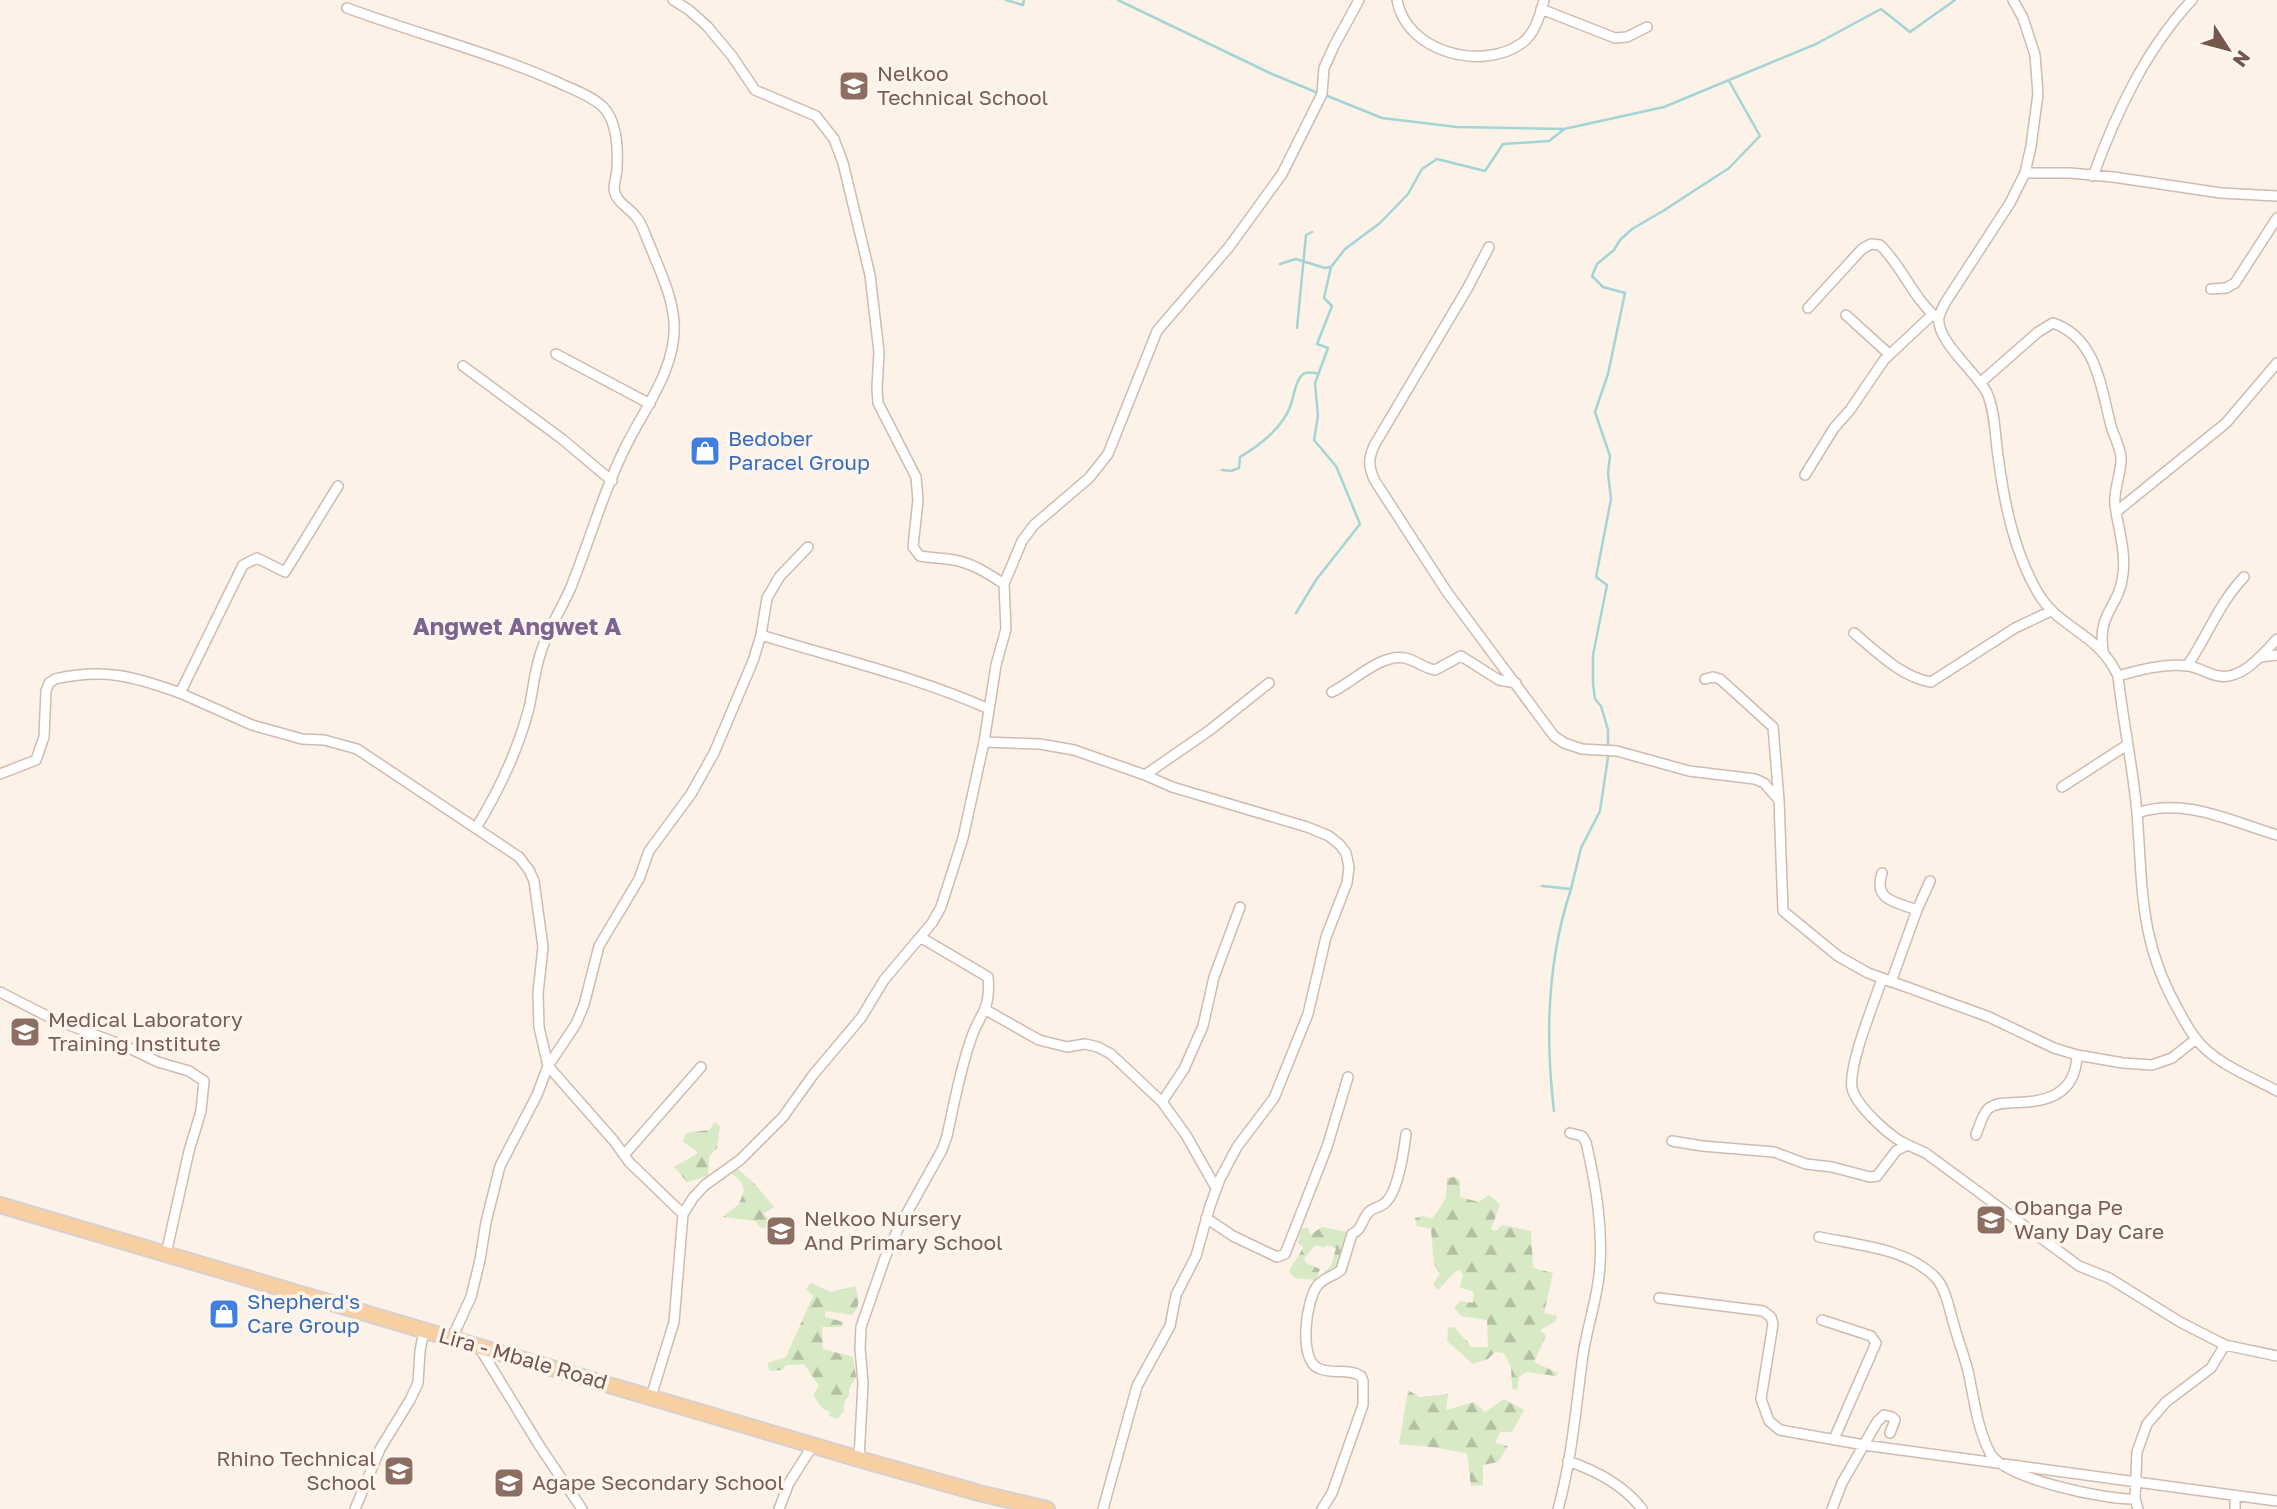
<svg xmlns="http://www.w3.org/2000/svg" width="2277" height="1509" font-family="'Golos Text',sans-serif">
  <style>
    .forest { fill: url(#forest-firs) }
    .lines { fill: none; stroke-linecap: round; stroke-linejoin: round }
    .stream { stroke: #a3d4d6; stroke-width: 2.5 }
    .street-casing { stroke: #cfbbb0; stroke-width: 12 }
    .primary-casing { stroke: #d8d0cd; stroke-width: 18 }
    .street { stroke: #fff; stroke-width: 9 }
    .primary { stroke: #f8cfa2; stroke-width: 14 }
    .labels { text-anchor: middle; stroke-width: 7; stroke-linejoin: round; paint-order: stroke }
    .education-label { font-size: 21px; fill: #785e54; stroke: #fef6ee; text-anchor: start }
    .shop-label { font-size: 21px; fill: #366cbe; stroke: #fef6ee; text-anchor: start }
    .street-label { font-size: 21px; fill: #75564c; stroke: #fef6ee }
    .quarter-label { font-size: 24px; font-weight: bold; fill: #7d6491; stroke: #fef6ee }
  </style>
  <defs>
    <pattern id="forest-firs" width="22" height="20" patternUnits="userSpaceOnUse" patternTransform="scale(1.75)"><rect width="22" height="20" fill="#d8e9c6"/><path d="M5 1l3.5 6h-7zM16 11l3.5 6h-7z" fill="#b4c0a3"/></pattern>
  </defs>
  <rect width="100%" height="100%" fill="#fcf2e7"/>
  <!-- forest -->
  <path class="forest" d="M715 1122 720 1127 717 1148 709 1157 708 1176 687 1182 674 1167 698 1153 683 1141 686 1133 709 1130Z
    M731 1163 755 1184 774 1207 763 1214 771 1220 787 1218 790 1223 785 1227 761 1228 755 1221 723 1217 739 1204 744 1191 741 1181 731 1173 723 1180V1168Z
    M1455 1177 1460 1181V1197L1479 1202 1489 1195 1500 1205 1491 1229 1496 1231 1502 1225 1531 1231 1533 1268 1553 1273 1544 1313 1557 1316 1556 1321 1540 1330 1546 1336 1534 1362 1558 1373 1556 1376 1526 1372 1519 1377 1517 1390 1512 1389 1511 1366 1504 1353 1495 1352 1488 1359 1473 1364 1447 1341 1448 1328 1455 1327C1459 1335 1467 1339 1471 1347H1488L1487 1320 1461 1316 1454 1307 1460 1301 1473 1303 1474 1292 1460 1287 1463 1275 1460 1270 1456 1271 1438 1290 1433 1284 1440 1274 1434 1264 1431 1229 1417 1226 1415 1218 1423 1216 1432 1219 1446 1198 1447 1178Z
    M1308 1227 1310 1235 1322 1227 1347 1232 1339 1270 1325 1276 1324 1272 1331 1266 1336 1248 1327 1245 1324 1248 1315 1245 1304 1259 1306 1263 1320 1269 1316 1280 1295 1278 1289 1272C1293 1262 1299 1257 1303 1247L1298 1243 1301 1229Z
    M811 1283 831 1292 855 1286C859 1297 861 1306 852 1315L825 1311V1317L844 1322 841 1327H822L823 1349 853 1357 856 1377 849 1389V1395L844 1403V1411L837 1419 829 1416 830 1412 823 1409 813 1395 819 1386 804 1364 786 1365 782 1370 770 1371 767 1363 786 1357 813 1296 806 1289Z
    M1408 1390 1419 1397 1448 1394 1446 1410 1474 1402 1485 1412 1504 1399 1524 1410 1512 1432H1500L1495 1443 1508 1446 1498 1462 1483 1465V1485L1471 1486 1467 1453 1431 1447 1399 1444Z"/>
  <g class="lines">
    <!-- stream -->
    <path class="stream" d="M1006 0 1023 5 1024 0
      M1118 0 1272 74 1318 93
      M1325 95 1382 118 1457 127 1564 129 1664 107 1816 44 1881 9 1910 32 1955 0
      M1280 264 1296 259 1325 268 1330 267
      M1297 328 1306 235 1312 232
      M1222 470 1231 471 1239 468 1240 457C1259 446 1282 428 1290 407 1294 397 1294 385 1301 376 1305 371 1310 373 1316 373
      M1296 613 1316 580 1360 524 1336 466 1314 440 1318 416 1315 383 1328 348 1317 344 1332 306 1324 298 1331 267 1345 249 1380 223 1408 194 1422 169 1437 159 1485 171 1503 144 1549 141 1563 130
      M1542 886 1571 889 1581 848 1600 811 1608 757V730L1601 706 1595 699 1593 684V655L1607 585 1596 577 1611 499 1608 473 1610 456 1595 412 1608 374 1625 293 1603 287 1592 276 1597 264 1614 250 1620 240 1632 229 1663 211 1729 168 1760 136 1729 81
      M1554 1111C1545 1036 1547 961 1571 889"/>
    <!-- street casing -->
    <g class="street-casing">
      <path id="street" d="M673 0 689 10 707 26 732 56 755 90 816 116 834 139 843 163 870 275 879 352 877 388 878 403 916 477 918 500 913 547 920 556C932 558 943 558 954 560 972 563 989 574 1004 584
        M1397 0C1406 52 1482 72 1522 43 1535 34 1540 15 1544 0
        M2013 0 2023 18 2035 55 2038 94 2031 146 2025 173 2010 203 1945 303C1943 307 1940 313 1939 317 1935 340 1977 373 1987 393 1995 411 1995 436 1998 456 2004 502 2014 552 2038 593 2060 630 2098 632 2118 676 2123 722 2133 767 2137 813 2143 890 2139 943 2180 1013 2185 1022 2190 1032 2197 1040 2216 1064 2250 1076 2277 1091
        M347 8C417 34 489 52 557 82 572 89 592 96 603 107 617 121 618 149 617 168 617 175 614 182 614 189 616 203 629 207 637 218 643 226 646 237 650 246 660 271 672 295 674 322 677 367 646 406 627 444 604 489 590 540 571 587 561 610 547 631 540 655 534 673 533 693 528 712 517 752 498 792 476 828
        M1541 9 1615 38 1627 37 1647 27
        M2025 173H2070L2113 177 2221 193 2277 196
        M2093 176C2116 113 2146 49 2192 0
        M1489 247 1467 289 1375 444C1368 458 1368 467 1375 481L1447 592 1554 736 1564 743 1582 749 1617 751 1689 771 1755 779 1764 783 1779 800 1783 911 1838 956 1868 973 1989 1017 2054 1048 2077 1055 2123 1063 2152 1065 2172 1058 2196 1039
        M2211 289 2226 288 2235 283 2277 218
        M1808 308 1862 249 1871 244 1880 245C1902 266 1913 298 1937 318
        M1846 315 1889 354
        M556 354 650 404
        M463 366 562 439 612 481
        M1980 383 2038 332 2053 323C2097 338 2101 388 2111 426 2114 436 2120 447 2121 457 2122 473 2113 489 2115 505 2118 528 2126 551 2123 574 2120 607 2097 612 2103 650
        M1805 475 1834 428 1850 410 1884 360 1933 314
        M2116 512 2226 423 2277 363
        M1854 633C1876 651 1901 677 1931 682L2015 628 2051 611
        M761 635C835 658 918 677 989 709
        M2260 657 2277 655
        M2187 666C2207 637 2219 603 2244 577
        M2118 676C2139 670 2165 663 2188 666 2199 667 2209 675 2219 676 2242 680 2263 654 2277 639
        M1705 679 1713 677 1720 679 1773 727 1779 800
        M1332 692C1353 682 1381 653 1405 658 1415 660 1424 668 1435 670L1461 656 1499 680 1516 683
        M180 693 252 725 302 739 324 740 357 749 519 857 529 870 534 881 543 947 538 993 539 1027 548 1066 537 1095 500 1166 486 1222 480 1260 471 1297 452 1338
        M984 742 1040 744 1074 750 1145 775 1172 787 1307 827 1329 836 1340 845 1346 853 1349 867 1347 883 1326 937 1308 1014 1274 1098 1237 1147 1220 1179 1210 1206 1196 1256 1176 1295 1170 1326 1137 1386 1103 1509
        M0 774 36 760 44 737 46 691 49 683 55 679C104 668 133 676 180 693L243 565 257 558 285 572 338 486
        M1145 775 1210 730 1269 683
        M2062 787 2127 745
        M2137 813C2185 797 2230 821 2277 835
        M1882 873C1873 901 1896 902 1917 910
        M1882 979C1874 1003 1848 1066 1852 1088 1856 1106 1891 1138 1908 1145 1914 1148 1920 1150 1927 1154L2079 1266 2109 1278 2180 1322 2225 1345 2277 1356
        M1891 982 1917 910 1930 881
        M0 992 53 1019 125 1046 158 1062 189 1071 204 1081 201 1111 189 1151 166 1254
        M986 1010 1039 1040 1067 1047 1085 1044 1098 1047 1111 1054 1162 1102 1186 1135 1216 1188
        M1162 1102 1184 1069 1203 1026 1214 977 1240 907
        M1976 1135C1979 1127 1982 1115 1988 1109 1997 1101 2015 1103 2026 1102 2056 1100 2076 1087 2077 1055
        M1672 1141 1702 1146 1774 1152 1806 1164 1832 1167 1870 1177 1877 1176 1896 1151 1907 1145
        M624 1155 701 1067
        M683 1214 629 1162 614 1141 548 1066 576 1024 584 1005 599 946 639 879 649 851 691 794 714 753 753 661 761 635 767 598 780 576 808 547
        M1206 1218 1233 1236 1277 1257 1285 1254 1327 1147 1348 1077
        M1819 1237C1857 1245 1905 1248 1934 1276 1946 1287 1949 1309 1954 1325 1958 1340 1964 1355 1968 1371 1974 1398 1977 1428 1990 1453 2004 1479 2106 1500 2135 1499
        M1659 1298 1763 1311 1771 1317 1773 1324 1761 1399 1769 1421 1780 1430 1864 1445 2277 1501
        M1822 1320 1865 1334 1871 1336 1876 1343 1834 1439
        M479 1347 539 1445 582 1509
        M651 1397 674 1322 683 1214 693 1198 705 1185 740 1160 783 1117 813 1075 861 1018 884 980 932 923 941 907 963 838 984 742 996 665 1006 629 1004 584 1022 541 1034 525 1089 478 1108 454 1157 331 1229 247 1282 174 1322 94 1324 68 1334 46 1359 0
        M859 1459 863 1383 860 1348 861 1327 886 1255 898 1229 942 1150 947 1136C954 1104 960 1070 971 1039 980 1012 991 1011 988 977L920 937
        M1568 1461C1597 1471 1624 1485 1642 1509
        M2235 1496V1509
        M355 1509 380 1449 410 1400 418 1383 420 1351 424 1330
        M779 1509 789 1483 813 1445
        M1322 1509 1332 1493 1363 1405V1381L1361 1376C1348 1368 1332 1375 1318 1368 1298 1359 1306 1299 1318 1285 1324 1278 1334 1276 1341 1270L1352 1234C1362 1230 1361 1221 1368 1213 1372 1207 1381 1208 1386 1202 1398 1191 1404 1150 1406 1134
        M1558 1509C1572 1459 1576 1406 1583 1355 1587 1328 1596 1302 1599 1276 1604 1231 1596 1186 1586 1142L1582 1136 1570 1133
        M1832 1509 1842 1483 1877 1422 1884 1415 1892 1417 1895 1420 1890 1433
        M2138 1509 2135 1499 2137 1452 2147 1424 2166 1402 2211 1368 2225 1345"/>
    </g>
    <!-- primary casing -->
    <g class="primary-casing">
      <path id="primary" d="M0 1205 859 1459 979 1493 1047 1509"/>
    </g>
    <!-- street -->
    <use href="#street" class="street"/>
    <!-- primary -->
    <use href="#primary" class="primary"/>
  </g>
  <!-- icons -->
  <defs>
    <g id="school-square" transform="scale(1.575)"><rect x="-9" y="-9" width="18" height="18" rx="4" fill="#8d6e63" stroke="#fef6ee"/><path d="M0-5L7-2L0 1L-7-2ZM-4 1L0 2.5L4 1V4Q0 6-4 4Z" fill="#fff"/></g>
    <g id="shop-square" transform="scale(1.575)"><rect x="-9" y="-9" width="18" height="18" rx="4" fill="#3f7fe0" stroke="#fef6ee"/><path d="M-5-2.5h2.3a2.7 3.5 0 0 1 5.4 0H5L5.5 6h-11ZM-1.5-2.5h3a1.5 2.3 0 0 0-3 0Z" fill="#fff"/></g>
  </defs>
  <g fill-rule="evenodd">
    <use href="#school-square" x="854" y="86"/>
    <use href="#shop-square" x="705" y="451"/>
    <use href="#school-square" x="25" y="1032"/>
    <use href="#school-square" x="1991" y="1220"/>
    <use href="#school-square" x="781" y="1231"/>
    <use href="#shop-square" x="224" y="1314"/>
    <use href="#school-square" x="399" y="1471"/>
    <use href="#school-square" x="509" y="1483"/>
  </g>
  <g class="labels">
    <!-- education labels -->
    <g class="education-label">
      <text x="877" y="81">Nelkoo<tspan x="877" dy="24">Technical School</tspan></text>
      <text x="48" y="1027">Medical Laboratory<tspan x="48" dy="24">Training Institute</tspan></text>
      <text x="2014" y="1215">Obanga Pe<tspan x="2014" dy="24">Wany Day Care</tspan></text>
      <text x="804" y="1226">Nelkoo Nursery<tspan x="804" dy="24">And Primary School</tspan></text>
      <text x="376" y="1466" text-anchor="end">Rhino Technical<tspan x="376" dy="24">School</tspan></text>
      <text x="532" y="1490">Agape Secondary School</text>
    </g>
    <!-- shop labels -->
    <g class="shop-label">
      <text x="728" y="446">Bedober<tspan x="728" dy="24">Paracel Group</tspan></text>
      <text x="247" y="1309">Shepherd's<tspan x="247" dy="24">Care Group</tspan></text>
    </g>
    <!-- street labels -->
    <g class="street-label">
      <text transform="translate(523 1359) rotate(16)" y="7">Lira - Mbale Road</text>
    </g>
    <!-- quarter labels -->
    <g class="quarter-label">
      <text x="517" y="635">Angwet Angwet A</text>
    </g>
  </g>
  <!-- north arrow -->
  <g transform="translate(2228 49) rotate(126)" stroke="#fef6ee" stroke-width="5" paint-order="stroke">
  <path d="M0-5L12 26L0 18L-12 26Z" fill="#75564c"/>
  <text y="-10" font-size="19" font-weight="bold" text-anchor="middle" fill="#75564c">N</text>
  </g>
</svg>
